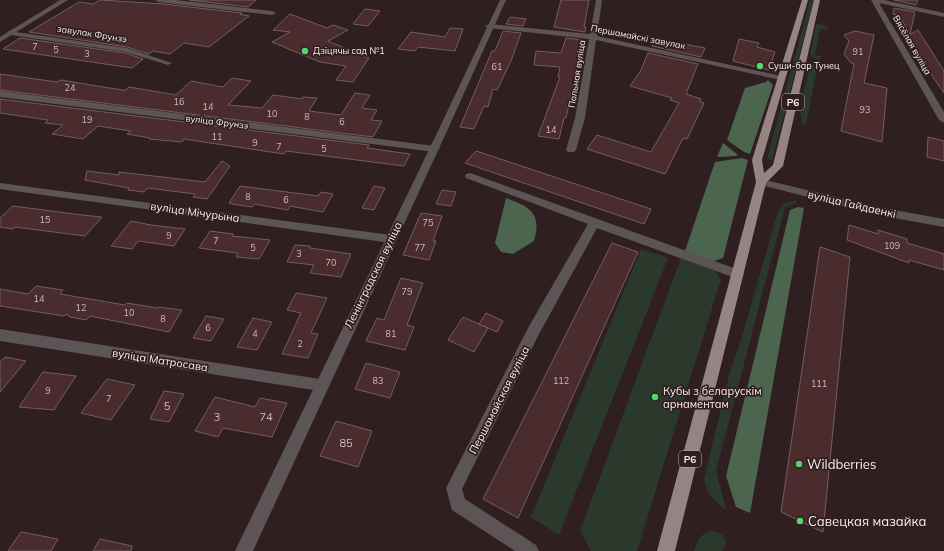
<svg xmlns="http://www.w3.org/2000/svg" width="944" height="551" font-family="Mulish,sans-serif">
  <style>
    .green { fill: #2b392d }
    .forest { fill: #4b654e }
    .building { fill: #4a2b2e; stroke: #725e5f }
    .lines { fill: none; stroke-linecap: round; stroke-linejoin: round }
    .minor { fill: #5d5455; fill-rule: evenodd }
    .tertiary { fill: #5d5455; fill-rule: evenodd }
    .primary { fill: #968384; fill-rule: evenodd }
    .poi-dot { fill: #54d672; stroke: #301f20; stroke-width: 1.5 }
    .labels { text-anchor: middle; stroke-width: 3.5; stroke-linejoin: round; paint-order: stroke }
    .far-street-label { font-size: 9px; fill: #f9eded; stroke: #301f20 }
    .number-label { font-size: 9px; fill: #cdbcbd }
    .far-poi-label { font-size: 9px; fill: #f9eded; stroke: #301f20; text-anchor: start }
    .shield { fill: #301f20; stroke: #bdafb0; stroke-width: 1 }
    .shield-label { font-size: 10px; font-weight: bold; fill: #f9eded }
    .street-label { font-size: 11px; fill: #f9eded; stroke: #301f20 }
    .poi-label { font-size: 11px; fill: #f9eded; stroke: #301f20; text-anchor: start }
    .near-number-label { font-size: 11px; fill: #cdbcbd }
    .near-poi-label { font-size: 13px; fill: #f9eded; stroke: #301f20; text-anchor: start }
  </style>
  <rect width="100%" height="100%" fill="#301f20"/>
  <!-- green -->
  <path class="green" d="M810 0H814L772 160 767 159Z
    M816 24 823 25 828 28V30L820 29 815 55 822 56 820 60 812 57 810 55Z
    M818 63 806 125 802 124 800 108 810 65Z
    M797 200 796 203 785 207 716 471 726 510C714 501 707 494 704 480L729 375 741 340 778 211 783 204Z
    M641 249 668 258 559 535 531 517Z
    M681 258 715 271 721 279 637 551H591L580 531Z
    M712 531C722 533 725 535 726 545L722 551H694C698 539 700 534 712 531Z"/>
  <!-- forest -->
  <path class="forest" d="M768 80 773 85 750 154 744 152 727 140 745 88 766 82Z
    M723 143 737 154V156L717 157Z
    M742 158 748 160 723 258 714 261 685 251 715 162Z
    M506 198C530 207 542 213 534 241L513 254 501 252 495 243Z
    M798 207 804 208 750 513 736 507 726 476 790 210Z"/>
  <!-- building -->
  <path class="building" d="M100 0 164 4 242 13 240 14 249 16 209 47 184 43 170 54 153 51 149 54 127 47 29 32 79 2 93 4Z
    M189 0H256L248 7Z
    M561 0H589L584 27H586L585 32 554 27Z
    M894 0H918L916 5Z
    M894 8 915 12 910 34 899 15 893 14Z
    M365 9 380 11 368 26 353 24Z
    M290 14 327 28 333 25 348 30 328 41 369 58 353 82 336 80 346 66 320 62 272 42 290 32 273 30Z
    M510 17 526 19 523 26 506 24Z
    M450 28 463 29 455 51 418 47 415 51 398 49 411 32 445 37Z
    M918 30 944 71V93L922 61H924L909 35Z
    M503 31 521 33 511 61 497 90 493 89 488 107 484 106 474 129 460 127 492 51H495Z
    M855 31 874 35 864 83 887 88 882 142 841 131 854 64 851 63 844 54 849 41 844 35Z
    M20 38 126 53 143 59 132 68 3 49Z
    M566 38 583 40 566 118H564L559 139 538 136 560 77H558L560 67 534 65 536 51 561 53Z
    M655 39 679 43 705 48 701 57 652 46Z
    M739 39 759 43 757 47 775 52 769 70 733 61Z
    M648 53 698 64 686 94 701 99 700 102 704 103 687 139 683 138 665 174 587 149 597 135 651 152 679 103 670 100 672 98 630 86 640 72Z
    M0 74 57 82 61 80 122 90H126L129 87 176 95 191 81 223 87 232 78 251 81 228 105 262 108 273 95 302 99 303 97 317 98 309 111 341 115 355 93 370 95 362 108 377 110 371 120 382 121 373 137 0 90Z
    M0 99 369 145 367 148 410 154 404 166 286 151 284 154 184 139 182 142 149 139 150 138 127 134 131 131 98 126 83 139 52 134 63 125 45 123 48 120 0 113Z
    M928 137 944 141V161L927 157Z
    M476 151 651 209 644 224 465 163Z
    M222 161 230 166 207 199 193 197 195 194 148 188 144 192 128 190 129 188 85 180 87 171 119 175V172L205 182Z
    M240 186 318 196 321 192 333 194 323 212 290 206 288 210 254 204 252 207 232 204V203H229Z
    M374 186 385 188 374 210 362 208Z
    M442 190 456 192 451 206 436 204Z
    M13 206 82 215 102 217 85 236 15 227 13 229 0 227V218Z
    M421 213 442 216 433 241H436L429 260 403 255Z
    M131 221 151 225 185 229 174 246 138 241 132 249 111 246Z
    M849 225 878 234V230L907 239V243L944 254V270L909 260V263L847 240Z
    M210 231 233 234 232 236 270 240 259 259 236 257 238 253 199 248Z
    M612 243 638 252 518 518 483 499Z
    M295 245 310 246V248L351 254 341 277 310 273 314 265 287 262Z
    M820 247 850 257 823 532 781 512Z
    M401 278 423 283 407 325 414 327 405 350 366 341 377 318 384 320Z
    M36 286 63 290 60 294 125 305 127 303 157 308 158 307 182 310 169 332 90 316 86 320 70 317 66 314 64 316 0 306V289L28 294Z
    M296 293 327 298 311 333 318 334 308 358 282 354 301 313 287 310Z
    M486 313 503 321 497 332 479 324Z
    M206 316 224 319 211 341 193 338Z
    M463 317 488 328 474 352 448 340Z
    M253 318 272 322 257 350 237 347Z
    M5 357 26 361 0 392V362Z
    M366 363 400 372 390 398 355 389Z
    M43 372 76 376 54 410 19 407Z
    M107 379 135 385 111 420 81 413Z
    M164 391 184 394 169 422 150 419Z
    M215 397 255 407 260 398 287 403 272 437 223 428 218 437 195 431Z
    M336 421 372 431 358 467 320 456Z
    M21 532 58 539 51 551H8Z
    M100 539 132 546 131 551H93Z"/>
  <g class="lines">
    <!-- minor -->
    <path class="minor" d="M155 0H176L272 11 276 13 272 15 158 2Z
      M596 0H602L597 36 781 76 785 78 781 80 596 40 585 118 576 150 574 152H568L566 150 575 118 589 39 489 28 485 26 489 24 590 34Z
      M871 0H884L944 13V17L879 3 944 112V123L939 120Z
      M8 31 127 48 172 63 168 65 126 52 11 35H8Z
      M0 91 435 146 440 149 435 152 0 97Z
      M470 173 742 271 744 274 742 277 738 279 597 228 538 336 462 489 465 499 536 545 539 551H515L452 510 446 488 528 328 588 224 466 178 465 176 466 174Z
      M0 183 391 235 397 239 391 243 0 189Z
      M0 329 320 379 325 380 327 385 325 390 320 391 0 341Z"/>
    <!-- tertiary -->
    <path class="tertiary" d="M60 0H68L0 42V37Z
      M500 0H506L447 131 253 551H235L438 131Z
      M761 179 878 207 944 219V227L878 215 757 184 756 182Z"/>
    <!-- primary -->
    <path class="primary" d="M802 0H808L762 160 764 173 773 165 814 0H820L783 166 766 183 675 551H657L756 182 752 160Z"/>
  </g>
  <!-- markers -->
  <g class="poi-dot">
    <circle cx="305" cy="51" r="4"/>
    <circle cx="760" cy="66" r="4"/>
    <circle cx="655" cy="397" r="4"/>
    <circle cx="799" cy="464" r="4"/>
    <circle cx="800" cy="521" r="4"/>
  </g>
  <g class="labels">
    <!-- far-street labels -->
    <g class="far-street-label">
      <text transform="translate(92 34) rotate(9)" y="3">завулак Фрунзэ</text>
      <text transform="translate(638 37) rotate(11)" y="3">Першамайскі завулак</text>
      <text transform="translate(912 45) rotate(60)" y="3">Вясёлая вуліца</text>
      <text transform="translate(577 74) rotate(-81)" y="3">Польная вуліца</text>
      <text transform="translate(217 122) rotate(7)" y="3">вуліца Фрунзэ</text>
    </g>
    <!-- number labels -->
    <g class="number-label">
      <text x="35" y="50">7</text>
      <text x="56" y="53">5</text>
      <text x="858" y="55">91</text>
      <text x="87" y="57">3</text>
      <text x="497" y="70">61</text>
      <text x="70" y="91">24</text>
      <text x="179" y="105">16</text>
      <text x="208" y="110">14</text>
      <text x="865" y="113">93</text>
      <text x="272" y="117">10</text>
      <text x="307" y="120">8</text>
      <text x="87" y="123">19</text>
      <text x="342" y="125">6</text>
      <text x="551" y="133">14</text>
      <text x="217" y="140">11</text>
      <text x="255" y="146">9</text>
      <text x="279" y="150">7</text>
      <text x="324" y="152">5</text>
      <text x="248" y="200">8</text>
      <text x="286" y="203">6</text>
      <text x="45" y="223">15</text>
      <text x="428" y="226">75</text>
      <text x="169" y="239">9</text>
      <text x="216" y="244">7</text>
      <text x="892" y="249">109</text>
      <text x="253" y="251">5</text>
      <text x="420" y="251">77</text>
      <text x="299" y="257">3</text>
      <text x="331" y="266">70</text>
      <text x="407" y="295">79</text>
      <text x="39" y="302">14</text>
      <text x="81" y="311">12</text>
      <text x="129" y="316">10</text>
      <text x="163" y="322">8</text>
      <text x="208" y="331">6</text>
      <text x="255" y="337">4</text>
      <text x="391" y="337">81</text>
      <text x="300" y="347">2</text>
      <text x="378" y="384">83</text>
      <text x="561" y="384">112</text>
      <text x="819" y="387">111</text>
      <text x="48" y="394">9</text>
      <text x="109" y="402">7</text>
    </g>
    <!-- far-poi labels -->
    <g class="far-poi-label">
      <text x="313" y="54">Дзіцячы сад №1</text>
      <text x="768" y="69">Суши-бар Тунец</text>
    </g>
    <!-- shield labels -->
    <g class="shield">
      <rect x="782" y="94" width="22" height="16" rx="3"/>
      <rect x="679" y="451" width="22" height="16" rx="3"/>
    </g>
    <g class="shield-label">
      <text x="793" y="106">Р6</text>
      <text x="690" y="463">Р6</text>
    </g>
    <!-- street labels -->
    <g class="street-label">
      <text transform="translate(852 204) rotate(13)" y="4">вуліца Гайдаенкі</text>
      <text transform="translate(195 212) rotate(8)" y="4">вуліца Мічурына</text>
      <text transform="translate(373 275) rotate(-64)" y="4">Ленінградская вуліца</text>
      <text transform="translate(160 360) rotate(9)" y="4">вуліца Матросава</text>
      <text transform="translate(499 400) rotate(-63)" y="4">Першамайская вуліца</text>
    </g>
    <!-- poi labels -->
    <g class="poi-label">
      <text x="663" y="395">Кубы з беларускім<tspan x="663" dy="13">арнаментам</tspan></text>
    </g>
    <!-- near-number labels -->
    <g class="near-number-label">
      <text x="167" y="410">5</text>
      <text x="217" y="421">3</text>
      <text x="266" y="421">74</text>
      <text x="346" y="447">85</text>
    </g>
    <!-- near-poi labels -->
    <g class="near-poi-label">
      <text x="807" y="469">Wildberries</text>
      <text x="808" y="526">Савецкая мазайка</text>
    </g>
  </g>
</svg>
